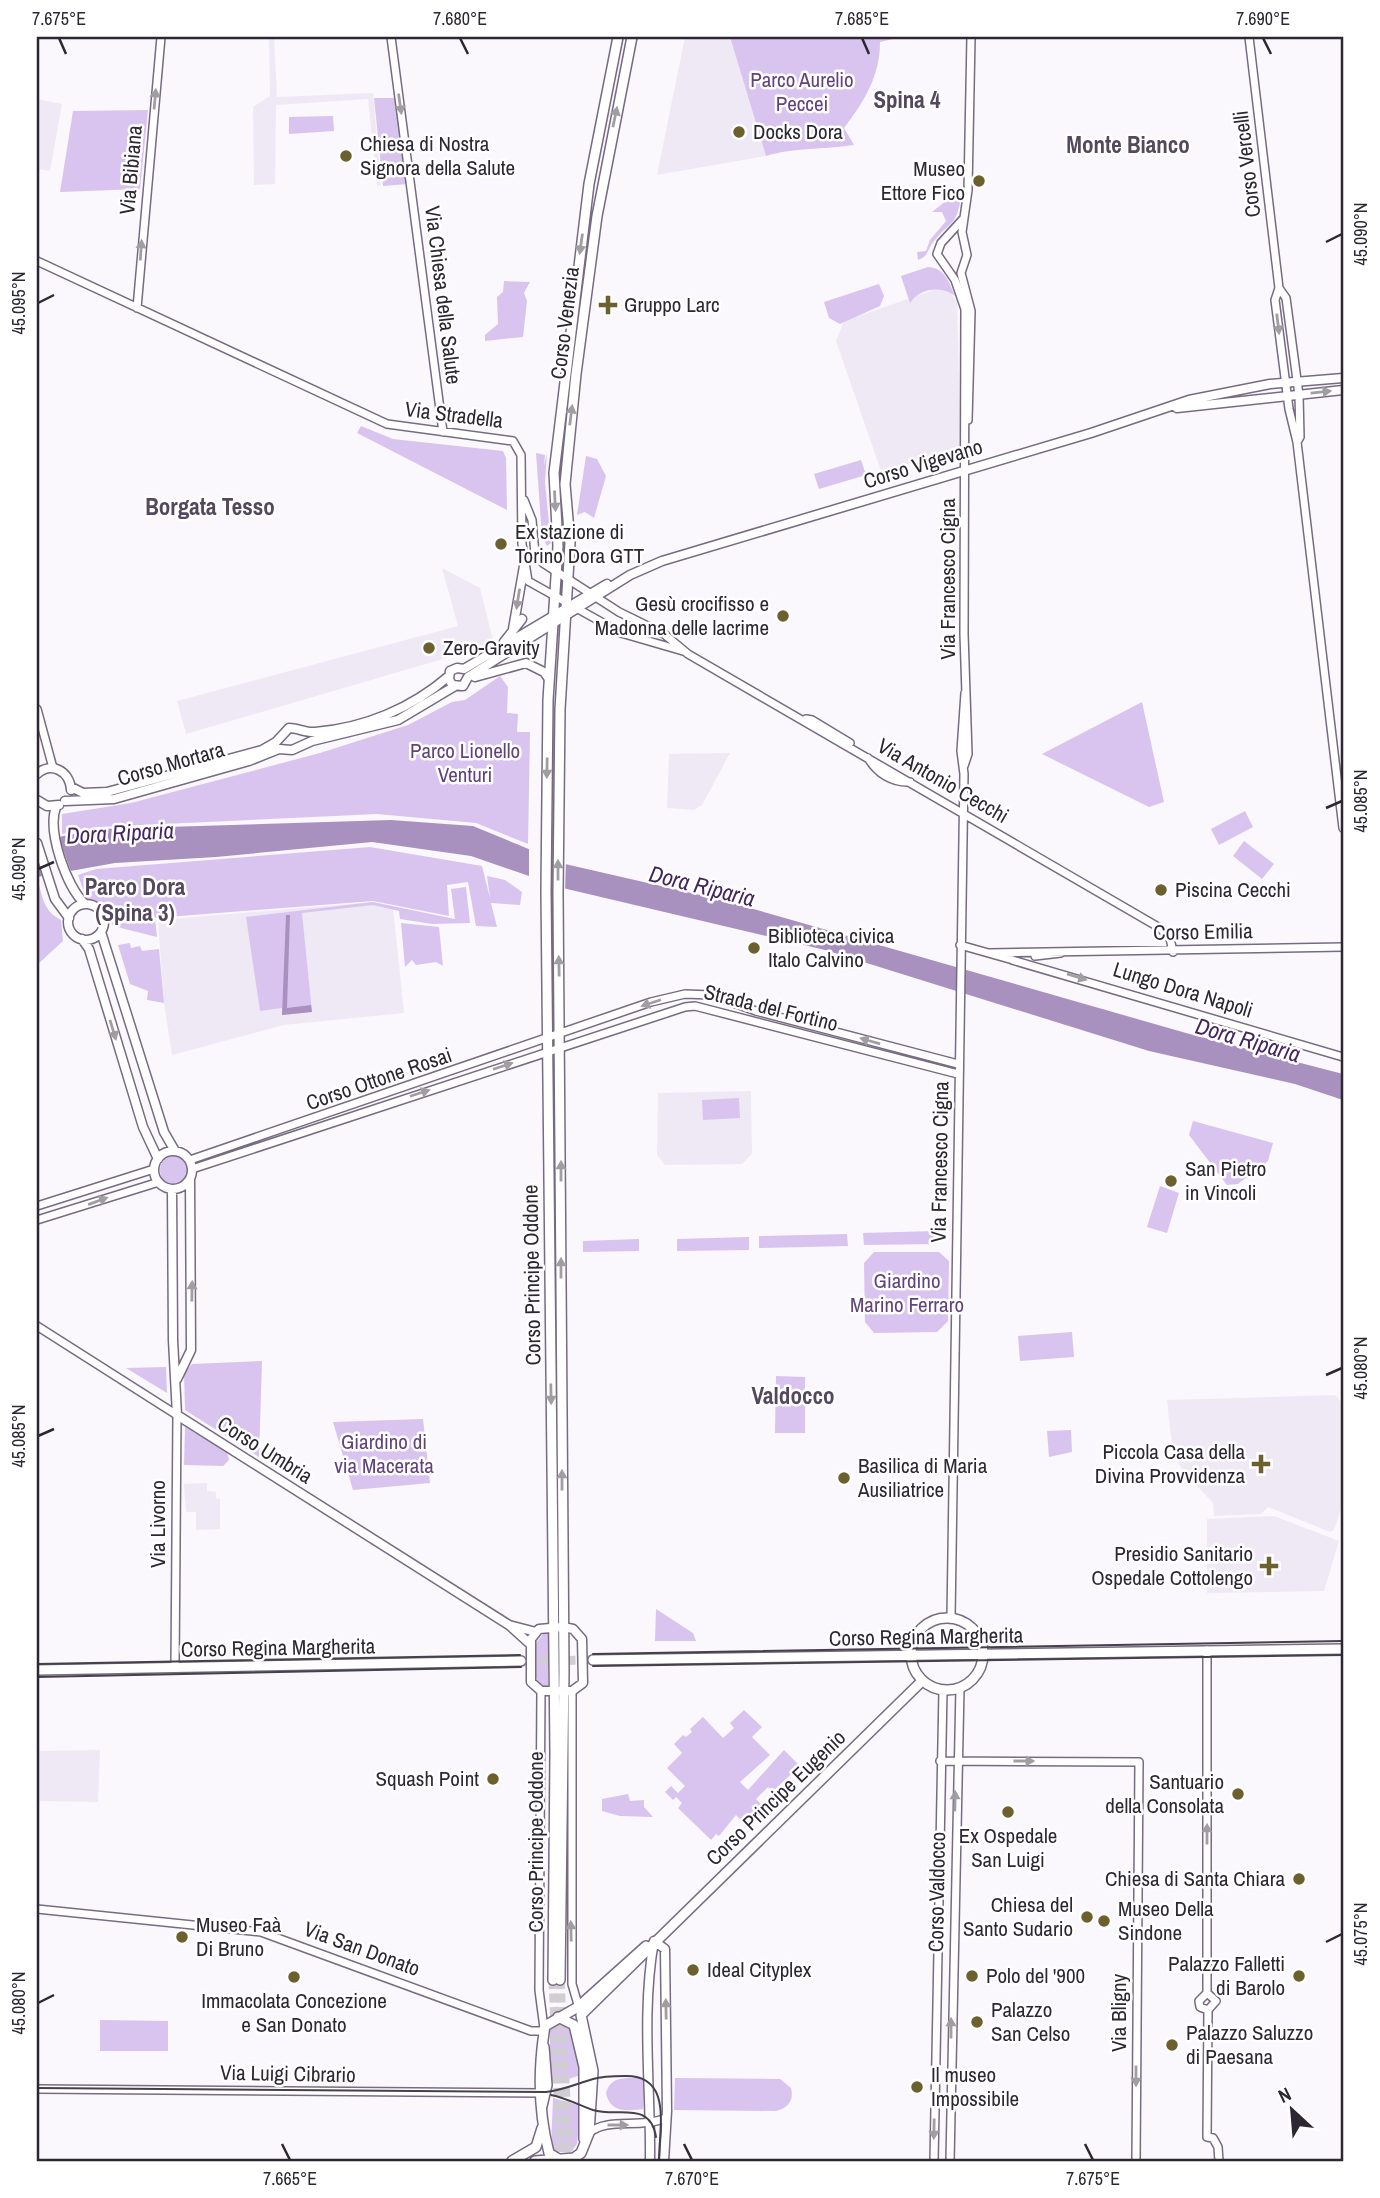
<svg xmlns="http://www.w3.org/2000/svg" width="1380" height="2198" font-family="'Archivo Narrow',sans-serif">
  <style>
    .built { fill: #efe9f6 }
    .green { fill: #d9c4ef }
    .water { fill: #a891bf }
    .pier { fill: #faf7fd }
    .lines { fill: none; stroke-linecap: round; stroke-linejoin: round }
    .primary-tunnel { stroke: #d1cdd4; stroke-width: 9; stroke-dasharray: 9 4.5; stroke-linecap: butt }
    .tertiary-casing { stroke: #776b82; stroke-width: 10 }
    .secondary-casing { stroke: #776b82; stroke-width: 11 }
    .primary-casing { stroke: #776b82; stroke-width: 12 }
    .tertiary { stroke: #fff; stroke-width: 7 }
    .secondary { stroke: #fff; stroke-width: 8 }
    .primary { stroke: #fff; stroke-width: 9 }
    .tram { stroke: #454049; stroke-width: 2 }
    .oneway { fill: #a09ea2 }
    .ticks { fill: none; stroke: #2c2731; stroke-width: 2.5 }
    .poi-dot { fill: #6c612e; stroke: #fff; stroke-width: 2.5 }
    .labels { text-anchor: middle; stroke-width: 5; stroke-linejoin: round; paint-order: stroke }
    .park-label { font-size: 21px; fill: #62427d; stroke: #fff }
    .poi-label { font-size: 21px; fill: #2c2731; stroke: #fff; text-anchor: start }
    .street-label { font-size: 21px; fill: #2c2731; stroke: #fff }
    .neighbourhood-label { font-size: 23px; font-weight: bold; fill: #53485e; stroke: #fff }
    .water-label { font-size: 23px; font-style: italic; fill: #45255e; stroke: #fff }
    .neatline { fill: none; stroke: #2c2731; stroke-width: 2.5 }
    .ticks-label { font-size: 18px; text-anchor: middle; fill: #2c2731 }
  </style>
  <rect width="100%" height="100%" fill="#faf7fd"/>
  <!-- built -->
  <path class="built" d="M269 37H274L277 97 373 93 381 185 377 186 368 99 276 105 275 184 254 185 253 107 270 96Z
    M685 37H730L766 156 657 175Z
    M37 99 62 104 50 171 37 169Z
    M937 289 950 292 957 302 961 446 882 474 836 341 844 321Z
    M442 568 480 588 494 644 186 734 177 701 458 626Z
    M730 753 702 805 694 810 667 808 669 754Z
    M373 902 393 907 404 1013 284 1025 172 1055 164 1003 158 920Z
    M751 1091 752 1154 742 1164 665 1165 657 1155 658 1093Z
    M1335 1395 1343 1404V1503L1334 1530 1330 1532 1268 1507 1261 1514 1214 1516 1213 1503 1185 1473 1173 1455 1167 1400Z
    M207 1483V1491L216 1492V1498L220 1499V1529L196 1530V1512H186L184 1484Z
    M1274 1516 1339 1541 1324 1591 1207 1593V1519Z
    M100 1750 98 1802 37 1801V1751Z"/>
  <!-- green -->
  <path class="green" d="M730 37H902L880 42C880 76 864 102 844 128L854 145C822 150 795 147 766 156Z
    M374 98H396L408 184 383 186Z
    M148 110 140 189 60 192 73 111Z
    M333 116 334 131 289 134V117Z
    M961 198C956 227 950 221 935 240 927 248 930 256 918 260L917 252 926 251 930 240 946 221 942 212H932L946 201Z
    M928 267C945 268 949 282 955 296 942 285 919 288 910 303L901 276Z
    M504 281 530 282 524 293 527 301 523 337 485 341V335L498 324 497 297 503 292Z
    M879 284 884 296 880 306 840 324 829 318 824 302Z
    M361 426 393 439 503 451 506 458 507 510 357 433Z
    M536 453 545 455 544 466 547 453 545 482 551 543 547 546 542 537Z
    M586 456 597 459 606 476 594 518 585 512 577 515Z
    M861 460 866 475 819 489 814 474Z
    M500 676 508 687 507 713 518 714 517 732H530L528 844 476 823 377 814 99 827 62 834V814L131 803 320 753 408 725 452 702 465 700Z
    M1142 702 1164 802 1149 807 1042 754Z
    M1245 811 1253 827 1219 845 1211 829Z
    M1244 841 1274 864 1262 879 1233 856Z
    M370 847 482 866 490 898 487 876 505 880 522 892 520 905 491 903 497 927 476 926 468 882 447 885 449 916 373 901 155 918 157 937 113 926 103 906 87 900 78 875 96 869Z
    M37 877C42 895 43 911 61 920L63 941 37 965Z
    M466 887 470 923 432 924 400 919 399 911 373 905 302 913 312 1012 282 1015V1008L260 1011 246 917 373 902 455 919 451 889Z
    M401 923 439 927 443 966 436 962 416 965 412 960 405 967Z
    M130 943 131 948 140 946 142 951 159 949 164 1003 147 1000 148 991 130 984 118 945Z
    M739 1098 740 1118 703 1120 702 1100Z
    M1193 1121 1273 1143 1268 1161 1238 1184 1227 1185 1189 1135Z
    M160 1170a14 14 0 1 1 28 0a14 14 0 1 1-28 0Z
    M1160 1186 1179 1193 1167 1233 1147 1227Z
    M936 1231V1244L864 1245 863 1233Z
    M847 1234 848 1246 759 1248V1236Z
    M749 1237V1250L677 1251V1239Z
    M639 1239V1251L583 1252V1241Z
    M874 1252H939L949 1261 948 1321 937 1332 874 1333 865 1322 864 1263Z
    M1072 1332 1074 1357 1020 1361 1018 1336Z
    M262 1361 259 1457 185 1410 184 1373 192 1364Z
    M166 1367 167 1393 126 1368Z
    M776 1376 805 1377V1433H775Z
    M423 1419 430 1483 353 1490 333 1422Z
    M185 1427 227 1452 229 1460 223 1466 184 1465Z
    M1071 1430 1072 1452 1049 1457 1047 1431Z
    M656 1609 693 1633 696 1641H655Z
    M544 1633 548 1634V1687L539 1685 535 1675V1644Z
    M744 1710 762 1727 752 1737 770 1755 740 1782 748 1790 784 1750 800 1766 773 1791 768 1787 756 1799 761 1804 743 1822 736 1815 719 1836 716 1834 711 1840 678 1808 682 1803 676 1797 673 1800 665 1792 671 1786 678 1793 685 1786 667 1768 682 1753 674 1744 683 1735 686 1737 692 1732 690 1729 703 1717 723 1738 734 1728 730 1723Z
    M628 1794 630 1801 644 1800V1807L653 1817 620 1816 602 1811V1799Z
    M100 2020 168 2021V2051H100Z
    M555 2025H568L572 2029 581 2075 562 2081 550 2082V2030Z
    M639 2078 644 2081 643 2109C627 2111 610 2113 606 2093 611 2076 624 2078 639 2078Z
    M675 2078 780 2079 791 2088C794 2100 789 2108 776 2111L674 2110Z
    M553 2098 581 2106 577 2144 571 2152H557L551 2147Z"/>
  <!-- water -->
  <path class="water" d="M391 820 473 826 565 864 722 900 1186 1033 1343 1074V1100L1295 1084 1149 1051 825 950 567 889 471 856 372 842 216 857 115 863 37 877V841L101 829Z
    M286 915H290L287 1008 311 1005 312 1012 282 1015Z"/>
  <!-- pier -->
  <path class="pier" d="M57 833 72 874 43 880 37 856V837Z
    M529 845 566 860 565 892 529 880Z"/>
  <g class="lines">
    <!-- primary-tunnel -->
    <path class="primary-tunnel" d="M526 1661 593 1660
      M553 1980 561 2161
      M560 1980 569 2161"/>
    <!-- tertiary casing -->
    <g class="tertiary-casing">
      <path id="tertiary" d="M391 37 443 432
        M1249 37 1279 288 1286 298 1299 395 1300 437 1297 442
        M963 219 941 243 937 254 955 280 965 309 964 634 968 754 964 766
        M37 261 387 424 513 441 521 455 522 544 528 581 621 633 683 651
        M1279 288 1275 300 1289 409 1297 442 1343 828
        M137 308 161 37
        M968 420 971 311 961 273 967 255 962 232 968 190 971 37
        M524 500 532 520 535 554 543 563 619 612 664 634 688 654 1160 928 1170 938 1173 952
        M37 709 53 768
        M806 719 812 720 850 743
        M868 758C877 773 892 783 910 782
        M960 945 1013 960
        M990 953 1343 947
        M1035 956 1061 953
        M1012 960 1343 1057
        M190 1160 651 1002 685 994 711 995 756 1011 958 1064
        M192 1169 685 1007 695 1006 958 1074
        M37 1206 154 1169
        M37 1220 159 1182
        M37 1326 177 1415 175 1667
        M951 1618 964 774 961 751 965 693
        M541 1691 539 1990 544 2028
        M572 1691V1984L579 2008
        M940 1761 1139 1762 1136 2161
        M37 1909 261 1932 531 2031H544
        M1207 1993V1650
        M1207 1993 1199 2001 1200 2007 1208 2010
        M1207 1993 1216 2001 1208 2010
        M1208 2010 1207 2137 1213 2138 1218 2147 1219 2161
        M37 2089 539 2093
        M589 2133C607 2117 640 2129 666 2118
        M934 2161 943 1690
        M950 2161 960 1688"/>
    </g>
    <!-- secondary casing -->
    <g class="secondary-casing">
      <path id="secondary" d="M1177 408 1343 390
        M513 629 524 566
        M504 642 522 619
        M464 669 457 668 450 671 449 679 452 685 463 686 468 677 630 575 662 561 1091 433 1189 400 1270 384 1343 378
        M464 669 607 584
        M475 677 526 663 544 672 549 679
        M37 774C51 761 70 771 71 790
        M71 787 83 793 107 792 262 750 276 742 289 728C298 728 306 733 315 732 365 728 412 708 449 676
        M37 800 47 806 59 805
        M65 801 114 799 249 761 279 749 292 750 312 741 398 720 455 686
        M56 807C47 831 66 886 85 904
        M37 843 55 899 69 918
        M68 922a18 18 0 1 1 36 0a18 18 0 1 1-36 0Z
        M101 932 164 1132 175 1151
        M82 939 89 949 143 1127 158 1159
        M154 1170a19 19 0 1 1 38 0a19 19 0 1 1-38 0Z
        M172 1189 173 1340 177 1415 509 1625 536 1632
        M177 1379 191 1350 190 1179
        M509 1625 530 1644
        M563 1627 573 1629 582 1639 583 1683 572 1691H541L531 1682V1639L539 1629Z
        M650 2161C651 2089 641 2013 654 1941L665 1949 667 2111 664 2161"/>
    </g>
    <!-- primary casing -->
    <g class="primary-casing">
      <path id="primary" d="M911 1654a36 36 0 1 1 72 0a36 36 0 1 1-72 0Z
        M593 1660 1343 1649
        M37 1670 521 1661
        M553 1980 555 1753 546 891 548 700 558 546 554 473 589 184 618 37
        M560 1980 564 1671 558 894 560 709 570 543 565 484 576 374 597 216 632 37
        M558 2017 574 2025 584 2067V2139
        M542 2106 547 2085 544 2047
        M560 2160 549 2153C538 2111 538 2069 545 2026L578 2007 646 1946
        M512 2161 536 2147 542 2128
        M535 2161 574 2158 581 2153 589 2133 593 2071 581 2015 922 1681"/>
    </g>
    <!-- tertiary -->
    <use href="#tertiary" class="tertiary"/>
    <!-- secondary -->
    <use href="#secondary" class="secondary"/>
    <!-- primary -->
    <use href="#primary" class="primary"/>
    <!-- tram -->
    <path class="tram" d="M593 1654 1343 1641
      M37 1664 520 1655
      M593 1666 1343 1655
      M37 1677 521 1667
      M37 2088 546 2092C564 2090 576 2084 593 2079 603 2076 615 2076 625 2076 673 2075 659 2128 659 2161
      M551 2095C566 2098 579 2105 593 2110 618 2118 650 2100 656 2137"/>
  </g>
  <!-- one-way arrows -->
  <defs><path id="oneway-solid" d="M-6-.8H1V-3.2L6.5 0L1 3.2V.8H-6Z" transform="scale(1.75)"/></defs>
  <g class="oneway">
    <use href="#oneway-solid" transform="translate(155 99) rotate(-85)"/>
    <use href="#oneway-solid" transform="translate(400 104) rotate(82)"/>
    <use href="#oneway-solid" transform="translate(615 117) rotate(-78)"/>
    <use href="#oneway-solid" transform="translate(581 244) rotate(98)"/>
    <use href="#oneway-solid" transform="translate(141 250) rotate(-86)"/>
    <use href="#oneway-solid" transform="translate(1278 324) rotate(83)"/>
    <use href="#oneway-solid" transform="translate(1321 392) rotate(-6)"/>
    <use href="#oneway-solid" transform="translate(571 415) rotate(-83)"/>
    <use href="#oneway-solid" transform="translate(555 501) rotate(87)"/>
    <use href="#oneway-solid" transform="translate(518 599) rotate(99)"/>
    <use href="#oneway-solid" transform="translate(547 768) rotate(91)"/>
    <use href="#oneway-solid" transform="translate(558 870) rotate(-90)"/>
    <use href="#oneway-solid" transform="translate(559 966) rotate(-91)"/>
    <use href="#oneway-solid" transform="translate(1077 977) rotate(17)"/>
    <use href="#oneway-solid" transform="translate(651 1003) rotate(162)"/>
    <use href="#oneway-solid" transform="translate(113 1030) rotate(73)"/>
    <use href="#oneway-solid" transform="translate(870 1041) rotate(-164)"/>
    <use href="#oneway-solid" transform="translate(503 1066) rotate(-18)"/>
    <use href="#oneway-solid" transform="translate(420 1093) rotate(-18)"/>
    <use href="#oneway-solid" transform="translate(561 1171) rotate(-90)"/>
    <use href="#oneway-solid" transform="translate(98 1201) rotate(-20)"/>
    <use href="#oneway-solid" transform="translate(561 1268) rotate(-90)"/>
    <use href="#oneway-solid" transform="translate(192 1291) rotate(-89)"/>
    <use href="#oneway-solid" transform="translate(551 1394) rotate(89)"/>
    <use href="#oneway-solid" transform="translate(562 1480) rotate(-90)"/>
    <use href="#oneway-solid" transform="translate(1024 1761)"/>
    <use href="#oneway-solid" transform="translate(955 1801) rotate(-89)"/>
    <use href="#oneway-solid" transform="translate(1207 1834) rotate(-90)"/>
    <use href="#oneway-solid" transform="translate(571 1931) rotate(-91)"/>
    <use href="#oneway-solid" transform="translate(666 2009) rotate(-91)"/>
    <use href="#oneway-solid" transform="translate(951 2028) rotate(-90)"/>
    <use href="#oneway-solid" transform="translate(1136 2076) rotate(90)"/>
    <use href="#oneway-solid" transform="translate(618 2125)"/>
    <use href="#oneway-solid" transform="translate(934 2129) rotate(91)"/>
  </g>
  <!-- ticks -->
  <path class="ticks" d="M59 38 66 54M460 38 468 54M862 38 869 54M1263 38 1271 54M1326 242 1342 234M38 303 54 295M1326 808 1342 801M38 869 54 862M1326 1375 1342 1368M38 1436 54 1429M1326 1942 1342 1934M38 2003 54 1995M282 2144 290 2160M684 2144 692 2160M1085 2144 1093 2160"/>
  <!-- markers -->
  <g class="poi-dot">
    <circle cx="739" cy="132" r="7"/>
    <circle cx="346" cy="156" r="7"/>
    <circle cx="979" cy="181" r="7"/>
    <path d="M604.5 294.5h7v7h7v7h-7v7h-7v-7h-7v-7h7z"/>
    <circle cx="501" cy="544" r="7"/>
    <circle cx="783" cy="616" r="7"/>
    <circle cx="429" cy="648" r="7"/>
    <circle cx="1161" cy="890" r="7"/>
    <circle cx="754" cy="948" r="7"/>
    <circle cx="1171" cy="1181" r="7"/>
    <path d="M1257.5 1453.5h7v7h7v7h-7v7h-7v-7h-7v-7h7z"/>
    <circle cx="844" cy="1478" r="7"/>
    <path d="M1265.5 1555.5h7v7h7v7h-7v7h-7v-7h-7v-7h7z"/>
    <circle cx="493" cy="1779" r="7"/>
    <circle cx="1238" cy="1794" r="7"/>
    <circle cx="1008" cy="1812" r="7"/>
    <circle cx="1299" cy="1879" r="7"/>
    <circle cx="1087" cy="1917" r="7"/>
    <circle cx="1104" cy="1921" r="7"/>
    <circle cx="182" cy="1937" r="7"/>
    <circle cx="693" cy="1970" r="7"/>
    <circle cx="972" cy="1976" r="7"/>
    <circle cx="1299" cy="1976" r="7"/>
    <circle cx="294" cy="1977" r="7"/>
    <circle cx="977" cy="2022" r="7"/>
    <circle cx="1172" cy="2045" r="7"/>
    <circle cx="917" cy="2087" r="7"/>
  </g>
  <g class="labels">
    <!-- park labels -->
    <g class="park-label">
      <text x="802" y="87">Parco Aurelio<tspan x="802" dy="24">Peccei</tspan></text>
      <text x="465" y="758">Parco Lionello<tspan x="465" dy="24">Venturi</tspan></text>
      <text x="907" y="1288">Giardino<tspan x="907" dy="24">Marino Ferraro</tspan></text>
      <text x="384" y="1449">Giardino di<tspan x="384" dy="24">via Macerata</tspan></text>
    </g>
    <!-- poi labels -->
    <g class="poi-label">
      <text x="753" y="139">Docks Dora</text>
      <text x="360" y="151">Chiesa di Nostra<tspan x="360" dy="24">Signora della Salute</tspan></text>
      <text x="965" y="176" text-anchor="end">Museo<tspan x="965" dy="24">Ettore Fico</tspan></text>
      <text x="624" y="312">Gruppo Larc</text>
      <text x="515" y="539">Ex stazione di<tspan x="515" dy="24">Torino Dora GTT</tspan></text>
      <text x="769" y="611" text-anchor="end">Gesù crocifisso e<tspan x="769" dy="24">Madonna delle lacrime</tspan></text>
      <text x="443" y="655">Zero-Gravity</text>
      <text x="1175" y="897">Piscina Cecchi</text>
      <text x="768" y="943">Biblioteca civica<tspan x="768" dy="24">Italo Calvino</tspan></text>
      <text x="1185" y="1176">San Pietro<tspan x="1185" dy="24">in Vincoli</tspan></text>
      <text x="1245" y="1459" text-anchor="end">Piccola Casa della<tspan x="1245" dy="24">Divina Provvidenza</tspan></text>
      <text x="858" y="1473">Basilica di Maria<tspan x="858" dy="24">Ausiliatrice</tspan></text>
      <text x="1253" y="1561" text-anchor="end">Presidio Sanitario<tspan x="1253" dy="24">Ospedale Cottolengo</tspan></text>
      <text x="479" y="1786" text-anchor="end">Squash Point</text>
      <text x="1224" y="1789" text-anchor="end">Santuario<tspan x="1224" dy="24">della Consolata</tspan></text>
      <text x="1008" y="1843" text-anchor="middle">Ex Ospedale<tspan x="1008" dy="24">San Luigi</tspan></text>
      <text x="1285" y="1886" text-anchor="end">Chiesa di Santa Chiara</text>
      <text x="1073" y="1912" text-anchor="end">Chiesa del<tspan x="1073" dy="24">Santo Sudario</tspan></text>
      <text x="1118" y="1916">Museo Della<tspan x="1118" dy="24">Sindone</tspan></text>
      <text x="196" y="1932">Museo Faà<tspan x="196" dy="24">Di Bruno</tspan></text>
      <text x="1285" y="1971" text-anchor="end">Palazzo Falletti<tspan x="1285" dy="24">di Barolo</tspan></text>
      <text x="707" y="1977">Ideal Cityplex</text>
      <text x="986" y="1983">Polo del '900</text>
      <text x="294" y="2008" text-anchor="middle">Immacolata Concezione<tspan x="294" dy="24">e San Donato</tspan></text>
      <text x="991" y="2017">Palazzo<tspan x="991" dy="24">San Celso</tspan></text>
      <text x="1186" y="2040">Palazzo Saluzzo<tspan x="1186" dy="24">di Paesana</tspan></text>
      <text x="931" y="2082">Il museo<tspan x="931" dy="24">Impossibile</tspan></text>
    </g>
    <!-- street labels -->
    <g class="street-label">
      <text transform="translate(1247 164) rotate(-97)" y="7">Corso Vercelli</text>
      <text transform="translate(131 170) rotate(-85)" y="7">Via Bibiana</text>
      <text transform="translate(443 295) rotate(83)" y="7">Via Chiesa della Salute</text>
      <text transform="translate(565 323) rotate(-83)" y="7">Corso Venezia</text>
      <text transform="translate(454 415) rotate(7)" y="7">Via Stradella</text>
      <text transform="translate(923 464) rotate(-17)" y="7">Corso Vigevano</text>
      <text transform="translate(948 579) rotate(-90)" y="7">Via Francesco Cigna</text>
      <text transform="translate(171 764) rotate(-16)" y="7">Corso Mortara</text>
      <text transform="translate(943 781) rotate(30)" y="7">Via Antonio Cecchi</text>
      <text transform="translate(1203 932) rotate(-1)" y="7">Corso Emilia</text>
      <text transform="translate(1183 990) rotate(17)" y="7">Lungo Dora Napoli</text>
      <text transform="translate(771 1008) rotate(14)" y="7">Strada del Fortino</text>
      <text transform="translate(379 1079) rotate(-19)" y="7">Corso Ottone Rosai</text>
      <text transform="translate(940 1162) rotate(-89)" y="7">Via Francesco Cigna</text>
      <text transform="translate(532 1275) rotate(-91)" y="7">Corso Principe Oddone</text>
      <text transform="translate(265 1450) rotate(32)" y="7">Corso Umbria</text>
      <text transform="translate(158 1524) rotate(-90)" y="7">Via Livorno</text>
      <text transform="translate(926 1637) rotate(-1)" y="7">Corso Regina Margherita</text>
      <text transform="translate(278 1648) rotate(-1)" y="7">Corso Regina Margherita</text>
      <text transform="translate(776 1798) rotate(-44)" y="7">Corso Principe Eugenio</text>
      <text transform="translate(536 1842) rotate(-90)" y="7">Corso Principe Oddone</text>
      <text transform="translate(937 1892) rotate(-89)" y="7">Corso Valdocco</text>
      <text transform="translate(362 1949) rotate(20)" y="7">Via San Donato</text>
      <text transform="translate(1119 2013) rotate(-90)" y="7">Via Bligny</text>
      <text transform="translate(288 2074) rotate(1)" y="7">Via Luigi Cibrario</text>
    </g>
    <!-- neighbourhood labels -->
    <g class="neighbourhood-label">
      <text x="907" y="108">Spina 4</text>
      <text x="1128" y="153">Monte Bianco</text>
      <text x="210" y="515">Borgata Tesso</text>
      <text x="135" y="895">Parco Dora<tspan x="135" dy="26">(Spina 3)</tspan></text>
      <text x="793" y="1404">Valdocco</text>
    </g>
    <!-- water labels -->
    <g class="water-label">
      <text transform="translate(120 833) rotate(-3)" y="8">Dora Riparia</text>
      <text transform="translate(702 886) rotate(14)" y="8">Dora Riparia</text>
      <text transform="translate(1248 1040) rotate(16)" y="8">Dora Riparia</text>
    </g>
  </g>
  <!-- border -->
  <rect width="1380" height="2198" fill="none" stroke="#ffffff" stroke-width="77"/>
  <!-- north arrow -->
  <g transform="translate(1292 2110) rotate(334)" stroke="#ffffff" stroke-width="5" paint-order="stroke">
  <path d="M0-5L12 26L0 18L-12 26Z" fill="#2c2731"/>
  <text y="-10" font-size="19" font-weight="bold" text-anchor="middle" fill="#2c2731">N</text>
  </g>
  <rect x="38" y="38" width="1304" height="2122" class="neatline"/>
  <g class="ticks-label">
    <text x="59" y="25">7.675°E</text>
    <text x="460" y="25">7.680°E</text>
    <text x="862" y="25">7.685°E</text>
    <text x="1263" y="25">7.690°E</text>
    <text transform="translate(1361 234) rotate(-90)" y="6">45.090°N</text>
    <text transform="translate(19 303) rotate(-90)" y="6">45.095°N</text>
    <text transform="translate(1361 801) rotate(-90)" y="6">45.085°N</text>
    <text transform="translate(19 869) rotate(-90)" y="6">45.090°N</text>
    <text transform="translate(1361 1368) rotate(-90)" y="6">45.080°N</text>
    <text transform="translate(19 1436) rotate(-90)" y="6">45.085°N</text>
    <text transform="translate(1361 1934) rotate(-90)" y="6">45.075°N</text>
    <text transform="translate(19 2003) rotate(-90)" y="6">45.080°N</text>
    <text x="290" y="2185">7.665°E</text>
    <text x="692" y="2185">7.670°E</text>
    <text x="1093" y="2185">7.675°E</text>
  </g>
</svg>
